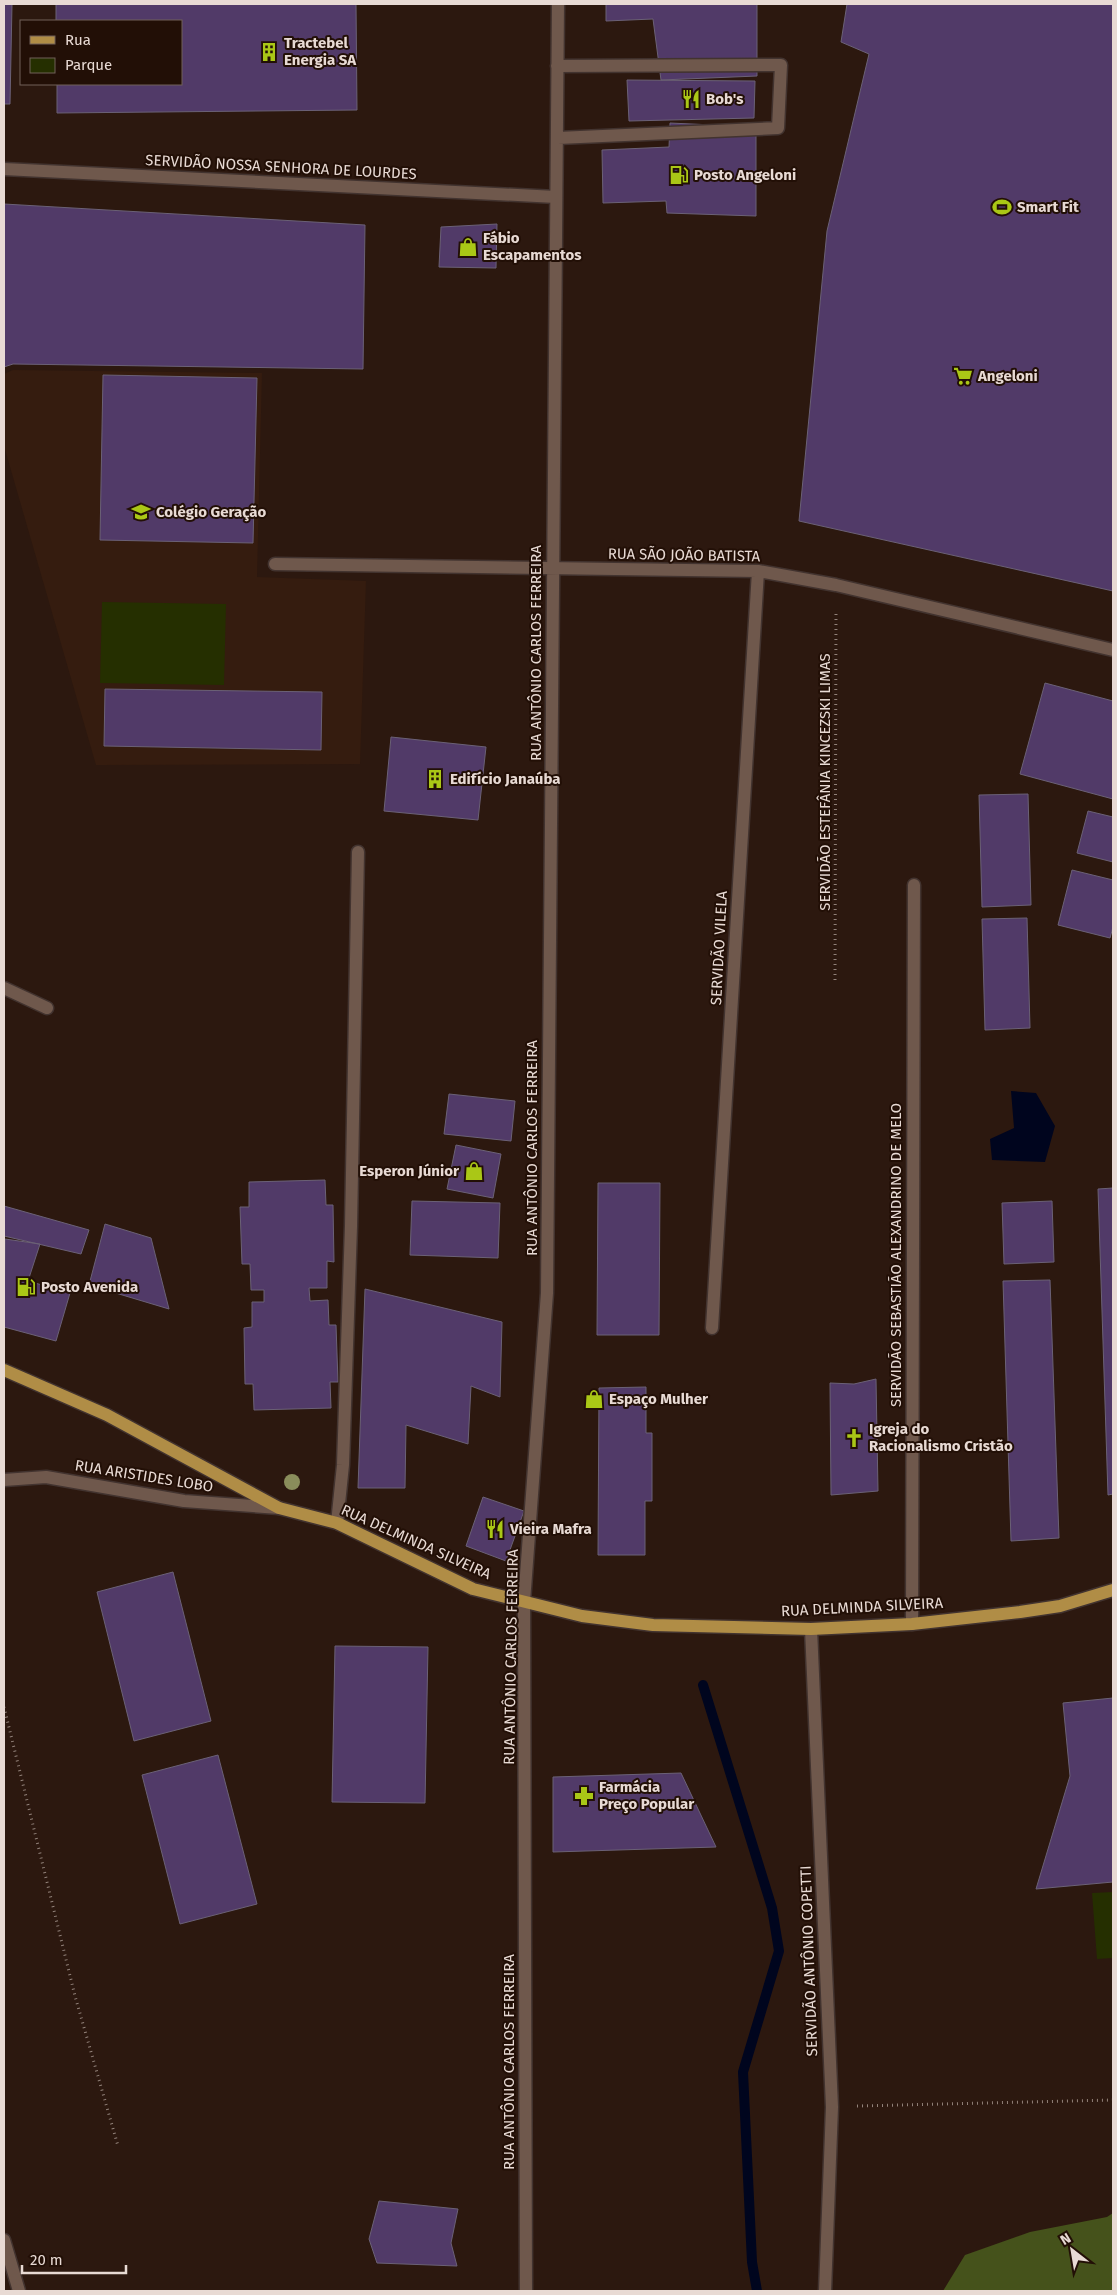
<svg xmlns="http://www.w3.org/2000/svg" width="1117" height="2295" font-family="'Fira Sans',sans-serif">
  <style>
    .built { fill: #351c0f }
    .green { fill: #252f00 }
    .forest { fill: #45521b }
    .water { fill: #00051e }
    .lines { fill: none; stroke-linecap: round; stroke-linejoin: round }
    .stream { stroke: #00051e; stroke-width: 10 }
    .building { fill: #513a68; stroke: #6b6176 }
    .minor-casing { stroke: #42332f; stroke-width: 15 }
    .major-casing { stroke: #42332f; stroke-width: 15 }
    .path { stroke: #92827a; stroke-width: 3; stroke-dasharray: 1 4; stroke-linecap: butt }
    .minor { stroke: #6f584c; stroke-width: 12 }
    .major { stroke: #b08d46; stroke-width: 12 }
    .tree { fill: #8a8d5b }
    .labels { text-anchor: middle; stroke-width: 4; stroke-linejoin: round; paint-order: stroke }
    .poi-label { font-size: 15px; font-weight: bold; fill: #e8dad4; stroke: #220f06; text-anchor: start }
    .street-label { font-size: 15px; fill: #e8dad4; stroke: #220f06 }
  </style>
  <rect width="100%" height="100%" fill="#2c180f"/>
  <!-- built -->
  <path class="built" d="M13 370 262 373 257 577 366 581 360 764 96 765 4 446V374Z"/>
  <!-- green -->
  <path class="green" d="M102 602 226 604 224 685 100 683Z
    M1113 1892V1958L1097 1959 1092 1893Z"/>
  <!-- forest -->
  <path class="forest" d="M1113 2213V2291H943L965 2255 1030 2232 1107 2217Z"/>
  <!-- water -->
  <path class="water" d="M1011 1091 1036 1093 1055 1126 1045 1162 992 1160 990 1139 1014 1128Z"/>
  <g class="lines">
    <!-- stream -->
    <path class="stream" d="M703 1685 772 1908 779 1951 743 2072 752 2262 757 2291"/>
  </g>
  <!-- building -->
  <path class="building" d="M4 4H12L10 104H4Z
    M56 4H356L357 110 57 113V84H181V21H56Z
    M606 4H757V76L661 80 653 19 606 21Z
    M847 4H1113V591L799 521 827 231 869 54 841 42Z
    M627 80 755 81 754 118 629 121Z
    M670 123 756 127V216L667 213 666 201 603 203 602 150 669 147Z
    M4 204 365 225 363 369 13 364 4 367Z
    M497 224 496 268 439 267 441 227Z
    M103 375 257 378 253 543 100 540Z
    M1045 683 1113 701V799L1020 774Z
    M105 689 322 692 321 750 104 746Z
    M391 737 486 747 478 820 384 811Z
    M1028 794 1031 905 982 907 979 795Z
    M1088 811 1113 817V862L1077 853Z
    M1072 870 1113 880V927L1110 938 1058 925Z
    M1027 918 1030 1028 985 1030 982 919Z
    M449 1094 515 1101 511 1141 444 1134Z
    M456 1145 501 1154 493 1198 447 1189Z
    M325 1180 326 1205H333L334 1262 327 1261V1288H309L310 1301 328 1300 329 1325H336L338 1382H330L331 1408 254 1410 253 1384H245L244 1328 252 1327V1302H264V1290H251L250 1264H242L240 1207H249V1182Z
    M598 1183H660L659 1335H597Z
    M1113 1188V1494L1108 1495 1098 1189Z
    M412 1201 500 1203 498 1258 410 1255Z
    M1052 1201 1054 1262 1004 1264 1002 1203Z
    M4 1206 89 1230 81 1254 4 1236Z
    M105 1224 151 1238 169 1309 89 1285Z
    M5 1239 40 1244 28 1281 70 1293 56 1341 4 1327Z
    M1050 1280 1059 1538 1011 1541 1003 1281Z
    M365 1289 502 1322 500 1397 471 1386 468 1444 406 1425 405 1488H358Z
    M876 1379 878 1491 831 1495 830 1383 854 1384Z
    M646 1387V1433H652V1501H645V1555H598L599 1388Z
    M483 1497 524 1511 506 1561 466 1546Z
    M173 1572 211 1721 134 1741 97 1592Z
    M335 1646 428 1647 425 1803 332 1802Z
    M1113 1698V1882L1036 1889 1070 1776 1063 1703Z
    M218 1755 257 1904 180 1924 142 1775Z
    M681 1773 716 1847 553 1852V1777Z
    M379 2201 458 2209 451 2243 457 2266 377 2263 369 2239Z"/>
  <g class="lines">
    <!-- minor casing -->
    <g class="minor-casing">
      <path id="minor" d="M557 66 781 65 778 128 558 138
        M4 169 556 197
        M275 564 758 571 836 585 1113 650
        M4 988 47 1008
        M712 1328 758 571
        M4 1480 46 1477 184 1501 279 1508
        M337 1523 343 1465 351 1226 358 852
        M912 1624 914 885
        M811 1629 832 2107 825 2291
        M4 2240 19 2291
        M526 2291 524 1602 547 1293 558 4"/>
    </g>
    <!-- major casing -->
    <g class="major-casing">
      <path id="major" d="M4 1370 107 1415 279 1508 337 1523 473 1589 582 1616 653 1625 811 1629 912 1624 1020 1612 1060 1606 1113 1590"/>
    </g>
    <!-- path -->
    <path class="path" d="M835 980 836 610
      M4 1707 75 1996 118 2146
      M857 2106 1113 2100"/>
    <!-- minor -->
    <use href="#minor" class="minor"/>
    <!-- major -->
    <use href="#major" class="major"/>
  </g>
  <!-- trees -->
  <circle class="tree" cx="292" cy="1482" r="8"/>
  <!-- icons -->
  <defs>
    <g id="building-bare" transform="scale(1.5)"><path d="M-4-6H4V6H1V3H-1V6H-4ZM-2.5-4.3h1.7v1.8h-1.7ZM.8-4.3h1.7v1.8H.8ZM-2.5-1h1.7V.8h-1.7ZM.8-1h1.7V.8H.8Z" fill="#aac716" stroke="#220f06" stroke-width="2.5" paint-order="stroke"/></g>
    <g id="restaurant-bare" transform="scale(1.5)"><path d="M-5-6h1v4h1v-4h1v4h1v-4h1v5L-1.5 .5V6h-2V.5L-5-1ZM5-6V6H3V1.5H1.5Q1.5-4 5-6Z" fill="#aac716" stroke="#220f06" stroke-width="2.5" paint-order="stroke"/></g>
    <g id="fuel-bare" transform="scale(1.5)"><path d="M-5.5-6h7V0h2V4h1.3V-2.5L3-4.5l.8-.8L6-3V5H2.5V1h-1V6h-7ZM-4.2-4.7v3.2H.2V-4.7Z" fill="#aac716" stroke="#220f06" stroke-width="2.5" paint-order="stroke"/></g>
    <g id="stadium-bare" transform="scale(1.5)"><path d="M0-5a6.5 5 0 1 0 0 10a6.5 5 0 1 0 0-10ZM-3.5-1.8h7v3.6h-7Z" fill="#aac716" stroke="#220f06" stroke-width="2.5" paint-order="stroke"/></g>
    <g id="shop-bare" transform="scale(1.5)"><path d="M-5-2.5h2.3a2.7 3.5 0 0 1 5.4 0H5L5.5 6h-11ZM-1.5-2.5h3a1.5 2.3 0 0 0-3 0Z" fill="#aac716" stroke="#220f06" stroke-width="2.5" paint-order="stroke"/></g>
    <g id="supermarket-bare" transform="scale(1.5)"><path d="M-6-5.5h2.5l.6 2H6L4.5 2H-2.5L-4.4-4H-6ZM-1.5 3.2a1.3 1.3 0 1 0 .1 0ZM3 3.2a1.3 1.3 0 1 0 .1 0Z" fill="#aac716" stroke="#220f06" stroke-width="2.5" paint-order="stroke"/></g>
    <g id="school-bare" transform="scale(1.5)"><path d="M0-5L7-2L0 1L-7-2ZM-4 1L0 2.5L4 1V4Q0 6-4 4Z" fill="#aac716" stroke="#220f06" stroke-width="2.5" paint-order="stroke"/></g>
    <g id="church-bare" transform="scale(1.5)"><path d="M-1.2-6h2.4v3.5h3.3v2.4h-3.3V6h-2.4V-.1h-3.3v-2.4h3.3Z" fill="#aac716" stroke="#220f06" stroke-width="2.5" paint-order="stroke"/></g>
    <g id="pharmacy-bare" transform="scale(1.5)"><path d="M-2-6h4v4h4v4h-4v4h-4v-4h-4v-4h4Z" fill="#aac716" stroke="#220f06" stroke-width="2.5" paint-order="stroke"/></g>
  </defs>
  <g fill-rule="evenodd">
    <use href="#building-bare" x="269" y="52"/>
    <use href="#restaurant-bare" x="691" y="99"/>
    <use href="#fuel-bare" x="679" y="175"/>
    <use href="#stadium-bare" x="1002" y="207"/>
    <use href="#shop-bare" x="468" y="247"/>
    <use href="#supermarket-bare" x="963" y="376"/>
    <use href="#school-bare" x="141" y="512"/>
    <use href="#building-bare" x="435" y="779"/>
    <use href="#shop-bare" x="474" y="1171"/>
    <use href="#fuel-bare" x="26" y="1287"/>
    <use href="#shop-bare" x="594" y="1399"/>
    <use href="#church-bare" x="854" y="1438"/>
    <use href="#restaurant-bare" x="495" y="1529"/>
    <use href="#pharmacy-bare" x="584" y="1796"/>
  </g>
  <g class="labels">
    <!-- poi labels -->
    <g class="poi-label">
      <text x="284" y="48">Tractebel<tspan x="284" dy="17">Energia SA</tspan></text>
      <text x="706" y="104">Bob's</text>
      <text x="694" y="180">Posto Angeloni</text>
      <text x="1017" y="212">Smart Fit</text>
      <text x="483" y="243">Fábio<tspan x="483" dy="17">Escapamentos</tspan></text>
      <text x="978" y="381">Angeloni</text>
      <text x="156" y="517">Colégio Geração</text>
      <text x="450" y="784">Edifício Janaúba</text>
      <text x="459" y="1176" text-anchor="end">Esperon Júnior</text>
      <text x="41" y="1292">Posto Avenida</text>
      <text x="609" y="1404">Espaço Mulher</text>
      <text x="869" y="1434">Igreja do<tspan x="869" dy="17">Racionalismo Cristão</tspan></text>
      <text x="510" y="1534">Vieira Mafra</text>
      <text x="599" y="1792">Farmácia<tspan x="599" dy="17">Preço Popular</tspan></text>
    </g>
    <!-- street labels -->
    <g class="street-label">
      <text transform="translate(281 167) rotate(3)" y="5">SERVIDÃO NOSSA SENHORA DE LOURDES</text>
      <text transform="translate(684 555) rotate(1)" y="5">RUA SÃO JOÃO BATISTA</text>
      <text transform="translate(536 653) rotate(-90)" y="5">RUA ANTÔNIO CARLOS FERREIRA</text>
      <text transform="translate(825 782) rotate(-90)" y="5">SERVIDÃO ESTEFÂNIA KINCEZSKI LIMAS</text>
      <text transform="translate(719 948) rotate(-87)" y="5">SERVIDÃO VILELA</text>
      <text transform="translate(532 1148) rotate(-90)" y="5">RUA ANTÔNIO CARLOS FERREIRA</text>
      <text transform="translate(896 1255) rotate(-90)" y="5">SERVIDÃO SEBASTIÃO ALEXANDRINO DE MELO</text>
      <text transform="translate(144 1476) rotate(9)" y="5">RUA ARISTIDES LOBO</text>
      <text transform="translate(416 1542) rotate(24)" y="5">RUA DELMINDA SILVEIRA</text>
      <text transform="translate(862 1607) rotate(-3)" y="5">RUA DELMINDA SILVEIRA</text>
      <text transform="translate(511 1657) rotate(-89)" y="5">RUA ANTÔNIO CARLOS FERREIRA</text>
      <text transform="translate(809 1961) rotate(-92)" y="5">SERVIDÃO ANTÔNIO COPETTI</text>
      <text transform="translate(509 2062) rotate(-90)" y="5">RUA ANTÔNIO CARLOS FERREIRA</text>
    </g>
  </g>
  <!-- border -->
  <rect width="1117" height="2295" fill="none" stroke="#e8dad4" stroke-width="10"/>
  <!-- legend -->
  <rect x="20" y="20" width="162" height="65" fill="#220f06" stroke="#716058"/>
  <rect x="30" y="36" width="25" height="8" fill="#b08d46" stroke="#716058"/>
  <text x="65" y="45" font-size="15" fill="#e8dad4">Rua</text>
  <rect x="30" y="58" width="25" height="15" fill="#252f00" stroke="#716058"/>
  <text x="65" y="70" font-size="15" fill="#e8dad4">Parque</text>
  <!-- north arrow -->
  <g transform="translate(1072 2250) rotate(329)" stroke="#220f06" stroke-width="4" paint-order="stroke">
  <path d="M0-4L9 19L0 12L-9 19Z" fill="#e8dad4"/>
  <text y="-8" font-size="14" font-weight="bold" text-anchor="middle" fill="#e8dad4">N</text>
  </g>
  <!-- scale -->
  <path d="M22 2265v8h104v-8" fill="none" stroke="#e8dad4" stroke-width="2.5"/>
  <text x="30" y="2265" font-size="15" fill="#e8dad4" stroke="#220f06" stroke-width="4" paint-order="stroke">20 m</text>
</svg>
